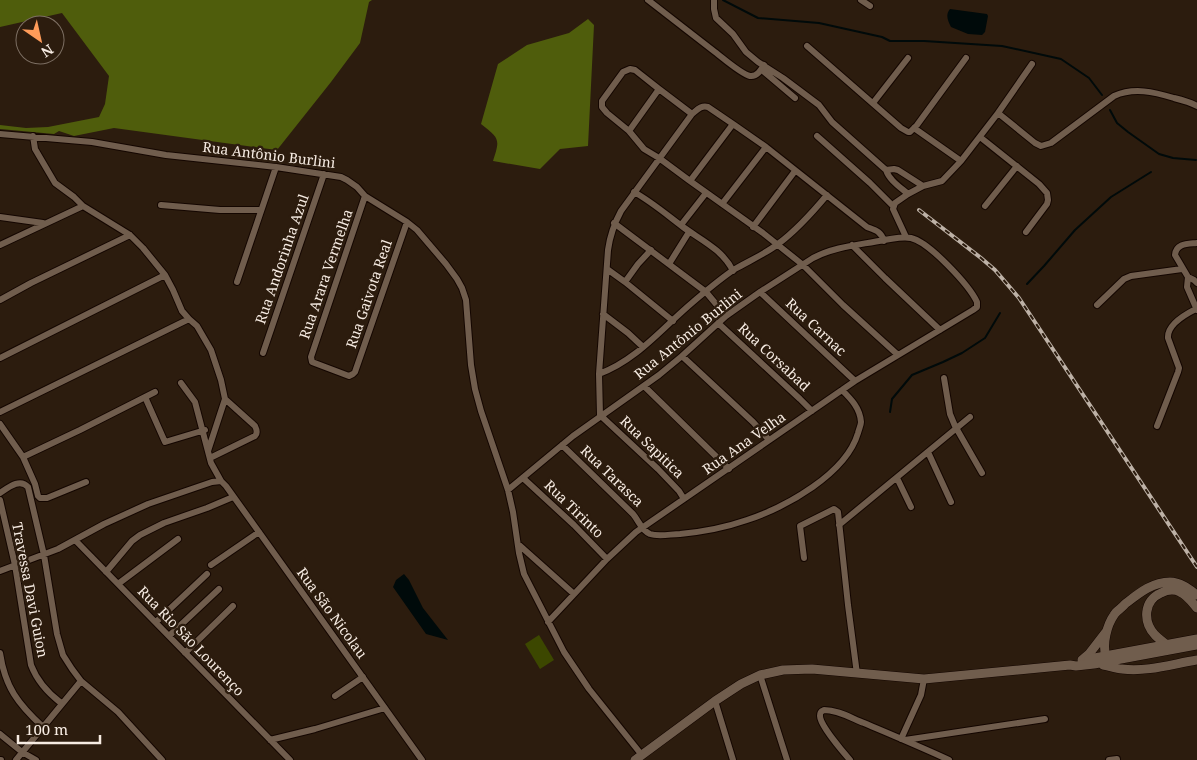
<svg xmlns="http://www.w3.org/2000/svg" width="1197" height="760" font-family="'Noto Serif',serif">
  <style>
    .green { fill: #3c4700 }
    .forest { fill: #4f5d0c }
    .water { fill: #000a0a }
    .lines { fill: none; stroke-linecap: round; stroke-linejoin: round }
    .stream { stroke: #000a0a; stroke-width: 2 }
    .minor-casing { stroke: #140600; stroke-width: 8 }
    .tertiary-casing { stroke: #140600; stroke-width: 10 }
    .secondary-casing { stroke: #140600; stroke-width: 10 }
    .minor { stroke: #705d4d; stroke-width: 6 }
    .tertiary { stroke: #705d4d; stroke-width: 9 }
    .secondary { stroke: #705d4d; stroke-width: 9 }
    .rail-casing { stroke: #bdb1a6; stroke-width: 4 }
    .rail { stroke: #2c1c0e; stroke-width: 2; stroke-dasharray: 5.5; stroke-linecap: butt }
    .labels { text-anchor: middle; stroke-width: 5; stroke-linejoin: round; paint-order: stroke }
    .street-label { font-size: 14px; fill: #f7ece3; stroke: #2c1c0e }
  </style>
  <rect width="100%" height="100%" fill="#2c1c0e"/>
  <!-- green -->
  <path class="green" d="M539 635 554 660 540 669 525 644Z"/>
  <!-- forest -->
  <path class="forest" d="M0 0H372L369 2 360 43 331 82 277 150 114 128 74 136 59 131 54 134 0 129V125L26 128 48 127 99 117 105 104 109 76 62 13 0 27Z
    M588 19 594 25 588 146 560 149 540 169 493 161C500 139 500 139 481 124L498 64 527 45 569 33Z"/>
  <!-- water -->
  <path class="water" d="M950 9 987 14 988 16 985 32 982 35 968 34 951 27C948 21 945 15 950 9Z
    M404 574 409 580 423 608 448 640 426 634 393 587 396 580Z"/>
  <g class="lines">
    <!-- stream -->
    <path class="stream" d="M723 0 758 18 819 23 882 37 890 41H924L1002 46 1061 59 1089 78 1102 95
      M1110 110 1117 123 1128 132 1159 154 1173 158 1196 160
      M1027 284 1044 266 1075 230 1111 197 1151 172
      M890 412 892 399 912 375 943 362 962 353 985 338 1000 313"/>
    <!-- minor casing -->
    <g class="minor-casing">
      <path id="minor" d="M648 0C670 17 693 35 715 52 723 58 741 74 750 76 757 77 761 70 764 65
        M714 0V9L716 18 733 34 746 52 758 62 783 78 819 105 832 122 886 170C889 180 900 187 908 194
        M861 0 870 6
        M807 46 901 128 908 132H910L917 125 966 58
        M762 70 795 98
        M873 103 908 58
        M998 113 1032 64
        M692 114 659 89 635 70 630 69 623 72 602 101V107L607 113 629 131 644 149 659 158 690 181 733 124 766 147 867 227C875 230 881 231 884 241
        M733 124 708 107C701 105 697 110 692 114L621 211C614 224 610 235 608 250L599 374C637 360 662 328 693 302 706 291 721 278 735 269 749 261 765 254 778 244 797 230 812 213 827 195
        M914 128 961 161
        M629 131 659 89
        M0 134 92 142 166 155 276 167 341 177 347 180 357 187 365 196 407 222 417 230 446 264 457 279 462 288 466 300 471 365 475 389 481 411 508 490 513 512 519 553 524 574 564 652 589 689 641 754
        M33 136 35 149 55 183 74 197 83 206
        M817 136 870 183 893 206
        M980 137 1039 184 1047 193 1048 200 1047 204 1026 232
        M886 170 894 169 898 170 923 186
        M690 181 763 233 803 265 843 305 898 355
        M634 192C652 202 667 215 683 227 701 240 723 250 733 271
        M365 196 311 357 312 362 349 376 353 374 355 372 407 222
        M722 204 766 147
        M161 205 220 210H261
        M985 206 1017 166
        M0 217 43 223
        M614 223 706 292 726 316
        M681 225 706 193
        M753 227 795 171
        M906 237 893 209 895 203 908 194 923 186 942 181 961 161 998 113 1035 143 1041 146 1051 143 1114 96C1134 87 1154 92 1174 98 1182 100 1190 102 1197 106
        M1197 243C1188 244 1176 243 1175 255L1188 277 1187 287 1197 310
        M0 245 83 206 130 235 143 248 165 275 173 290 182 311 189 319 197 326 211 350 221 380 225 399 208 451
        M852 245 885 278 940 330
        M669 264 689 232
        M607 269 625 282 638 264 651 250
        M1188 277 1194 280 1197 283
        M237 282 276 167
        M625 282 673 321
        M760 292 855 381
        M0 300 31 283 130 235
        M1097 305 1124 279 1131 276 1182 269
        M603 314 628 333 643 347
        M718 323 800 399 812 411
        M263 353 324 174
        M682 356 753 422 769 440
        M0 358 165 275
        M599 374 600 415 658 469 679 491 684 499
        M944 378 950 414 955 426 982 473
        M181 383 195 402 211 463 221 481 226 486 422 760
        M644 386 729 469
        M145 397 165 442 205 430
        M0 412 189 319
        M0 424 23 457 35 484 38 496 40 498H47L86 482
        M1157 426 1178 372 1179 368 1168 338C1167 325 1186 314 1196 309
        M562 445 633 514C639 521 641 530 650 534 659 537 671 534 680 534 701 532 727 527 747 520 786 507 846 474 858 433 859 429 861 425 861 422 860 408 851 399 842 390
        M928 452 951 502
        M23 457 80 430 155 392
        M210 458 255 436C258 433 257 430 255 426L225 399
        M523 478 574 525 607 559
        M897 478 911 507
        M508 490 573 436 659 375 682 356 726 316 760 292 813 258C836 246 860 245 884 240 893 239 902 236 911 238 929 242 969 285 977 302V307L973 310 855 381 636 532 607 559 548 622
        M0 493C9 487 20 478 28 487L44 555 57 634 63 655 72 669 81 681 118 712 162 760
        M0 500 15 565 31 665C37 681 48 693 61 703
        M839 525 970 417
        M75 540 290 760
        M518 544 574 594
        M804 558 800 526 834 509 838 512 848 605 857 674
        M211 565 259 532
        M0 571 58 549 104 524 148 504 212 482 221 481
        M106 572 132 541 140 535 164 523 207 508 233 497
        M118 584 178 539
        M156 622 207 574
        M169 636 219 589
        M0 653C5 687 18 704 43 727
        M185 653 233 606
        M760 675 787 760
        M335 696 363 677
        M715 701 733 760
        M0 734 22 752 36 760
        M901 739 921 695 924 679
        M270 740 315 729 385 708
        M905 740 1045 719
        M0 760H1
        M16 760 81 681
        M850 760C843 752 820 725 820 716 820 711 821 712 824 710 838 710 851 718 864 723 892 735 921 747 949 760
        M1109 760 1117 759"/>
    </g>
    <!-- tertiary casing -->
    <g class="tertiary-casing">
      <path id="tertiary" d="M1167 645C1163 642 1159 639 1155 635 1143 622 1143 601 1161 593 1167 590 1174 589 1180 592 1187 595 1192 602 1197 608
        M1106 656C1102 644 1107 625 1114 615 1116 611 1122 608 1125 604 1138 594 1152 582 1170 582 1180 582 1189 589 1197 595
        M1082 660 1089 654 1106 632"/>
    </g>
    <!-- secondary casing -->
    <g class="secondary-casing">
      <path id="secondary" d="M1089 659 1197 639
        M1103 665C1109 666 1116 669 1122 669 1148 672 1172 664 1197 660
        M635 760 715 701 741 684 760 675 783 670 812 669 924 679 1070 665 1076 666 1094 664 1197 645"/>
    </g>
    <!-- minor -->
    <use href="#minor" class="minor"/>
    <!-- tertiary -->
    <use href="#tertiary" class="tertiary"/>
    <!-- secondary -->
    <use href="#secondary" class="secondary"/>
    <!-- rail casing -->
    <g class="rail-casing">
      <path id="rail" d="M919 210 981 258 995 270 1019 298 1197 567"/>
    </g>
    <!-- rail -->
    <use href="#rail" class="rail"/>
  </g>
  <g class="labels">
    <!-- street labels -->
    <g class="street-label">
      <text transform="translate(269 155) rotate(7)" y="5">Rua Antônio Burlini</text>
      <text transform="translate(282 259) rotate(-71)" y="5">Rua Andorinha Azul</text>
      <text transform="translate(326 274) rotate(-71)" y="5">Rua Arara Vermelha</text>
      <text transform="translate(369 294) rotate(-71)" y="5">Rua Gaivota Real</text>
      <text transform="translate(816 327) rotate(43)" y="5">Rua Carnac</text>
      <text transform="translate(688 334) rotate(-39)" y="5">Rua Antônio Burlini</text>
      <text transform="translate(774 357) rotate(43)" y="5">Rua Corsabad</text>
      <text transform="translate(744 443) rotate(-35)" y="5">Rua Ana Velha</text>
      <text transform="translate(652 447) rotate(44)" y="5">Rua Sapitica</text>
      <text transform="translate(612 476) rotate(44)" y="5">Rua Tarasca</text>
      <text transform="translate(574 509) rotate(44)" y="5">Rua Tirinto</text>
      <text transform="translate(30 590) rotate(79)" y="5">Travessa Davi Guion</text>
      <text transform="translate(332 613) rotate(54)" y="5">Rua São Nicolau</text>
      <text transform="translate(191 641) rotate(46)" y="5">Rua Rio São Lourenço</text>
    </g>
  </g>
  <!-- north arrow -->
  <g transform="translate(40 40) rotate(146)"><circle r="24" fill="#2c1c0e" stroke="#7d6f63"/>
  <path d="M0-4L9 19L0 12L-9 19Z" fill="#fe9b59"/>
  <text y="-8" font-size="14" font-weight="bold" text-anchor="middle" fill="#f7ece3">N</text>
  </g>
  <!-- scale -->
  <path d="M18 735v8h82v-8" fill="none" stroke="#f7ece3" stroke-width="2.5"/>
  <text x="25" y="735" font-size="15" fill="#f7ece3" stroke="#2c1c0e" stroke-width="4" paint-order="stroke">100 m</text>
</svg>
